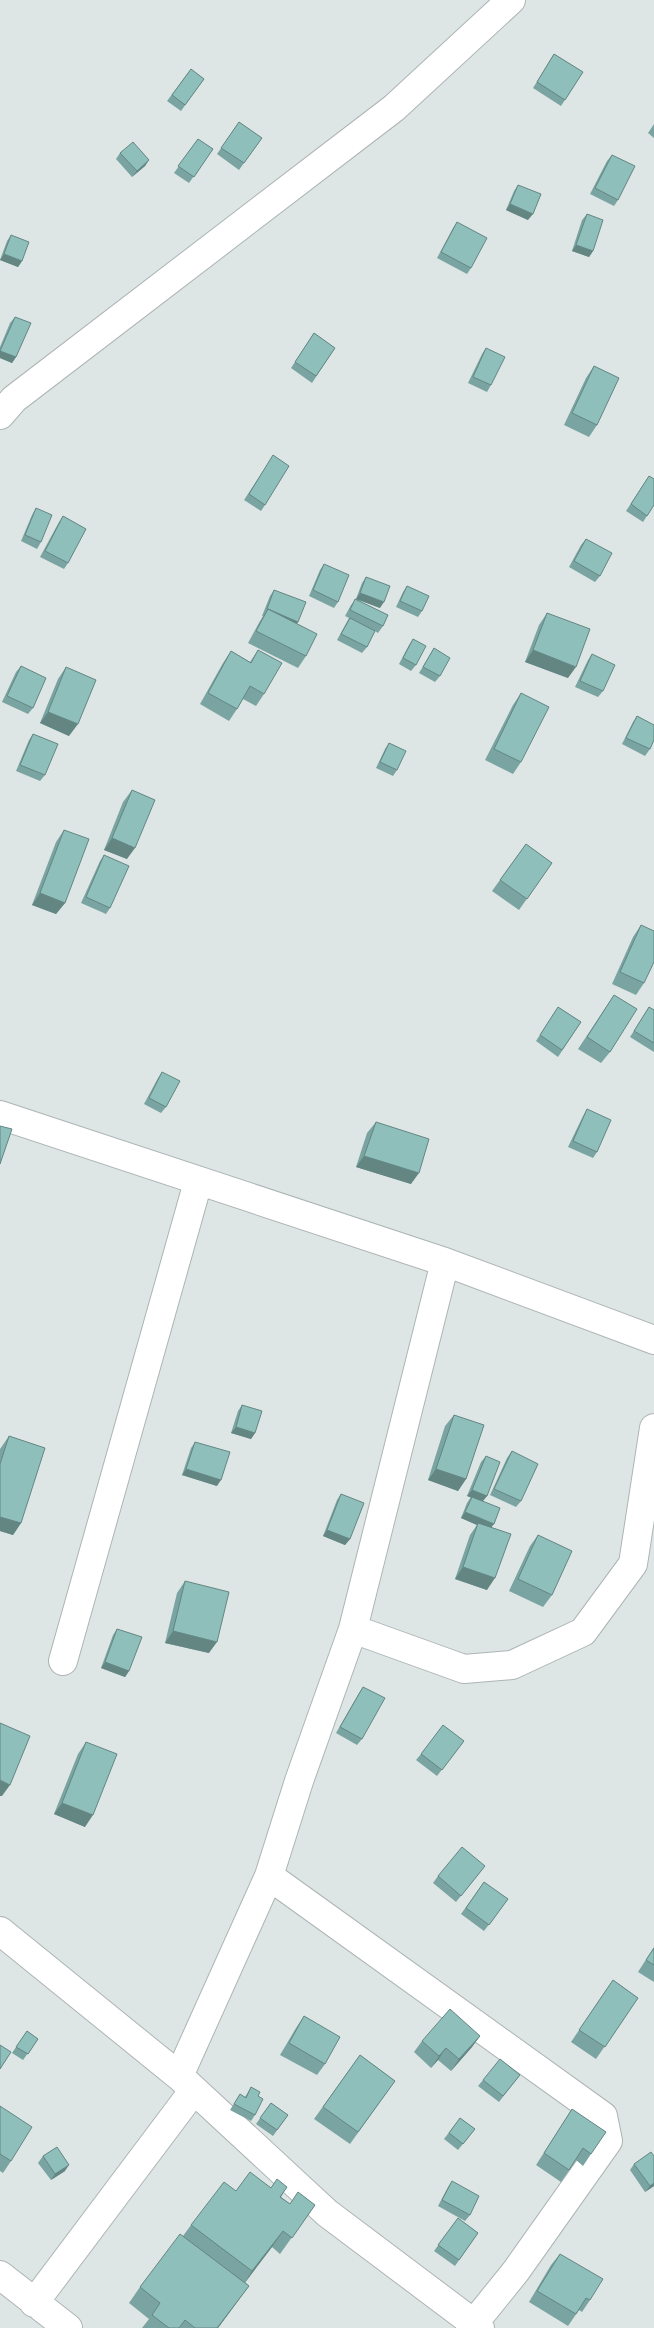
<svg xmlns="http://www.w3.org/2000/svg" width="654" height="2328" font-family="Raleway,sans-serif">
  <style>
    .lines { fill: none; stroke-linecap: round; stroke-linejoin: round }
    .minor-casing { stroke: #adb4b4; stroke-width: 30 }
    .tertiary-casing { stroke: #adb4b4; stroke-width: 30 }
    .minor { stroke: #fff; stroke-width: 28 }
    .tertiary { stroke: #fff; stroke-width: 28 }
    .wall { fill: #7aa4a1 }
    .shaded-wall { fill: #638683 }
    .building { fill: #8ebfbb; stroke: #638683 }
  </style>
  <rect width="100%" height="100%" fill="#dee6e5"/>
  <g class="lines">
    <!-- minor casing -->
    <g class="minor-casing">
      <path id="minor" d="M0 1115 445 1262 654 1340
        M353 1629 464 1669 512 1665 583 1632 633 1564 654 1428
        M63 1661 198 1182
        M269 1876 603 2116 608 2141 516 2271 470 2328
        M0 1931 179 2076 327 2213 480 2328
        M179 2076 269 1876 299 1781 353 1629 445 1262
        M0 2275 68 2328
        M34 2303 194 2090"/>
    </g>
    <!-- tertiary casing -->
    <g class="tertiary-casing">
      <path id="tertiary" d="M0 415 14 399 394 108 511 0"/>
    </g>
    <!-- minor -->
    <use href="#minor" class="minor"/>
    <!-- tertiary -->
    <use href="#tertiary" class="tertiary"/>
  </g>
  <!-- wall -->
  <path class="wall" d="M554 54 583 72 561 106 533 88Z
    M191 69 204 79 181 111 167 101Z
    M239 122 262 138 239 170 217 154Z
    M654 124V138L648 133Z
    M198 139 213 149 189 183 174 173Z
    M120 153 149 160 145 166 132 177 116 159Z
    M612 155 618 200 614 206 590 194 607 161Z
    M518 185 528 220 506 210 514 191Z
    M587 214 593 251 589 257 572 251 582 220Z
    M457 222 471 268 467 274 437 258 453 228Z
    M11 235 22 261 18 267 0 260 7 241Z
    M15 317 16 357 12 363 0 358V347L10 323Z
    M314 333 335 348 312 383 291 368Z
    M486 348 491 385 487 392 468 383 482 354Z
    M594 366 597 425 589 437 564 425 586 378Z
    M269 462 265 505 261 511 244 500Z
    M649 476 654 505 643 522 626 511Z
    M36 508 41 542 37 549 21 541 32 515Z
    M63 516 68 563 64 569 40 557 59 522Z
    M586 539 600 576 595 582 569 567 581 545Z
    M324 564 338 602 334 608 309 596 320 570Z
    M366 577 380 608 359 600 383 626 378 633 375 631 367 647 362 653 337 640 349 618 345 616 351 605 356 599 362 583Z
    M407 586 422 611 418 617 396 607 403 592Z
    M274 590 298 622 297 624 306 656 298 668 248 643 260 621 263 616H262L270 596Z
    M547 613 568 678 525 662 539 625Z
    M413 639 416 665 411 671 399 664 409 645Z
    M434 648 440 676 435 682 419 673Z
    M258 650 264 694 256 706 243 699 237 709 229 721 200 704 223 663 231 651 250 662Z
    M592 654 603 691 598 697 575 687 588 660Z
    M21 666 33 708 28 714 2 702 16 672Z
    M66 667 69 736 40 723 58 679Z
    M521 693V762L513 774 485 760 513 705Z
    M637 716 650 749 645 756 622 744 633 722Z
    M33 734 45 775 40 781 16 771 29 740Z
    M389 743 397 770 393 776 376 768 385 749Z
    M132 790 127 859 104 850 123 802Z
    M64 830 65 903 56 914 32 905 56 842Z
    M526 844 552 863 519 910 492 891Z
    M104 855 110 908 106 914 81 903 100 861Z
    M641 925 644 983 636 995 612 984 633 937Z
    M614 995 610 1052 601 1063 578 1049Z
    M558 1007 581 1022 558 1057 536 1041Z
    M649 1007 654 1010V1052L630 1037Z
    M162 1072 166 1107 161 1113 144 1104 158 1078Z
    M587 1109 597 1152 593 1158 568 1147 583 1116Z
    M376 1122 411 1184 356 1167 367 1133Z
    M242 1405 255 1433 251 1439 231 1433 238 1411Z
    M454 1415 466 1479 458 1491 428 1480 445 1426Z
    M9 1436 21 1523 13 1535 0 1531V1449Z
    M195 1442 217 1486 182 1475 191 1448Z
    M512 1451 521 1501 516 1507 490 1495 507 1458Z
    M486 1456 487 1496 483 1501 494 1524 491 1527 487 1590 455 1579 470 1535 477 1525 461 1518 467 1503 471 1497 467 1496 481 1462Z
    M341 1494 350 1539 345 1545 323 1536 337 1500Z
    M538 1535 552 1595 543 1607 509 1591 530 1546Z
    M185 1581 209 1653 165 1643 177 1593Z
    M117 1629 129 1671 125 1677 101 1668 113 1635Z
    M363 1687 362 1739 357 1745 336 1733 359 1693Z
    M464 1741 437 1776 416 1760 421 1754Z
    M86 1742 85 1827 54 1814 78 1754Z
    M485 1866 456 1902 433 1883 438 1876Z
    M484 1882 508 1899 484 1931 461 1914Z
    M654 1947V1982L638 1972Z
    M613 1980 638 1998 596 2059 571 2042Z
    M304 2016 325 2064 317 2075 280 2055 296 2028Z
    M27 2031 38 2039 23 2060 12 2053Z
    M480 2036 472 2047 451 2071 438 2060 431 2068 414 2052 422 2041Z
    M360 2055 395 2081 350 2144 314 2119Z
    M520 2075 499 2102 478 2086 483 2080Z
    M251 2087 258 2096 255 2115 251 2121 230 2110 240 2094 245 2097Z
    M271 2103 288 2115 273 2136 256 2124Z
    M0 2106 11 2161 3 2173 0 2171Z
    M572 2109 591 2154 583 2166 576 2160 561 2182 536 2165Z
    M460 2118 475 2129 458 2150 444 2139Z
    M43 2156 65 2171 51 2180 38 2163Z
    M634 2164 654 2186 645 2192 630 2170Z
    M452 2181 470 2215 465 2221 438 2206 448 2187Z
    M287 2187 281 2197 290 2204 315 2205 280 2254 272 2247 245 2282 249 2286 218 2328H142L149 2319 129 2303 140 2287 183 2236 191 2225 236 2191 271 2188Z
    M458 2218 478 2233 455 2266 434 2251Z
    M560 2254 590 2300 582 2312 579 2310 568 2326 529 2302 551 2265Z"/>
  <!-- shaded-wall -->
  <path class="shaded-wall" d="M149 160 145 166 132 177 137 171Z
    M510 204 533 214 528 220 506 210Z
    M576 245 593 251 589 257 572 251Z
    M4 254 22 261 18 267 0 260Z
    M0 351 16 357 12 363 0 358Z
    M360 593 384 602 380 608 356 599Z
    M268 610 298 622 294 628Z
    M533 650 576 667 568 678 525 662Z
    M48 712 78 724 69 736 40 723Z
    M112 838 135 848 127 859 104 850Z
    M40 893 65 903 56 914 32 905Z
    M364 1156 419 1173 411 1184 356 1167Z
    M236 1427 255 1433 251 1439 231 1433Z
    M186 1469 221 1480 217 1486 182 1475Z
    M436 1469 466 1479 458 1491 428 1480Z
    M472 1490 487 1496 482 1502 467 1496Z
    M465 1512 494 1524 489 1530 478 1523 477 1525 461 1518Z
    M0 1517 21 1523 13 1535 0 1531Z
    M327 1530 350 1539 345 1545 323 1536Z
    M463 1567 495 1578 487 1590 455 1579Z
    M173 1631 217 1642 209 1653 165 1643Z
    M105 1662 129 1671 125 1677 101 1668Z
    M0 1780 10 1785 2 1796H0Z
    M62 1803 93 1815 85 1827 54 1814Z
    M480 2036 472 2047 451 2071 459 2059Z
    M446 2048 438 2060 431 2068 439 2056Z
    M69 2165 65 2171 51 2180 55 2174Z
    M654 2183V2186L645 2192 650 2186Z
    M283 2231 272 2247 241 2288 252 2271Z
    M249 2286 218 2328H217Z"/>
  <!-- building -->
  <path class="building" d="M554 54 583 72 565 100 537 82Z
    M191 69 204 79 185 105 172 95Z
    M239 122 262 138 244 163 221 148Z
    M198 139 213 149 194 177 178 166Z
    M133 142 149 160 137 171 120 153Z
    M612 155 635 166 618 200 595 188Z
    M518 185 541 194 533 214 510 204Z
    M587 214 603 220 593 251 576 245Z
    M457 222 487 238 471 268 441 252Z
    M11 235 29 242 22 261 4 254Z
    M15 317 31 323 16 357 0 351Z
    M314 333 335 348 316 376 295 362Z
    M486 348 505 357 491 385 473 377Z
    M594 366 619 378 597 425 572 413Z
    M273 455 289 466 265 505 249 494Z
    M649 476 654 479V505L647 516 631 504Z
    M36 508 52 515 41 542 25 535Z
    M63 516 86 529 68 563 45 551Z
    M586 539 612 553 600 576 574 561Z
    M324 564 349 575 338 602 313 590Z
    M366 577 390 586 384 602 360 593Z
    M407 586 429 596 422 611 400 601Z
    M274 590 306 602 298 622 268 609H267Z
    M355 599 388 615 383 626 350 610Z
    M268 609 317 634 306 656 256 631Z
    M547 613 590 629 576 667 533 650Z
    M350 618 375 631 367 647 341 634Z
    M413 639 426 646 416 665 403 658Z
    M434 648 450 658 440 676 423 667Z
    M258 650 282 663 264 694 250 686 237 709 208 693 231 651 251 663Z
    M592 654 615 665 603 691 580 681Z
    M21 666 46 678 33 708 7 696Z
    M66 667 96 680 78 724 48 712Z
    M521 693 549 707 521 762 494 749Z
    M637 716 654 725V740L650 749 626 738Z
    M33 734 58 744 45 775 20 765Z
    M389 743 406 751 397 770 380 762Z
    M132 790 155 800 135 848 112 838Z
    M64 830 89 839 65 903 40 893Z
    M526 844 552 863 527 899 500 880Z
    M104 855 129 866 110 908 86 897Z
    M641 925 654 931V962L644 983 620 972Z
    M614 995 637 1009 610 1052 587 1037Z
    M558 1007 581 1022 562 1050 540 1035Z
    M649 1007 654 1010V1043L634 1031Z
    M162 1072 180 1081 166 1107 149 1098Z
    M587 1109 611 1120 597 1152 573 1141Z
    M376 1122 429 1139 419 1173 364 1156Z
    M0 1126 12 1129 0 1164Z
    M242 1405 262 1411 255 1433 236 1427Z
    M454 1415 484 1425 466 1479 436 1469Z
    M9 1436 45 1448 21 1523 0 1517V1464Z
    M195 1442 230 1452 221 1480 186 1469Z
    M512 1451 538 1464 521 1501 494 1489Z
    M486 1456 500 1462 487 1496 472 1490Z
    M341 1494 364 1503 350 1539 327 1530Z
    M472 1497 500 1508 494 1524 465 1512Z
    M478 1523 511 1534 495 1578 463 1567Z
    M538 1535 572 1551 552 1595 518 1579Z
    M185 1581 229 1592 217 1642 173 1631Z
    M117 1629 142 1637 129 1671 105 1662Z
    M363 1687 385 1698 362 1739 340 1727Z
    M0 1723 30 1736 10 1785 0 1780Z
    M443 1725 464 1741 442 1770 421 1754Z
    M86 1742 117 1754 93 1815 62 1803Z
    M462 1847 485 1866 461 1896 438 1876Z
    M484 1882 508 1899 489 1925 466 1908Z
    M654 1948V1965L646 1960Z
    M613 1980 638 1998 605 2047 579 2030Z
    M450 2009 480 2036 459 2059 446 2048 439 2056 422 2041Z
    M304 2016 340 2037 325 2064 289 2043Z
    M27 2031 38 2039 28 2054 16 2047Z
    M0 2045 11 2052 0 2069Z
    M360 2055 395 2081 358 2132 323 2107Z
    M500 2059 520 2075 503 2096 483 2080Z
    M251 2087 260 2092 258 2096 263 2099 255 2115 234 2104 240 2094 246 2098Z
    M271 2103 288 2115 277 2130 260 2118Z
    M0 2106 32 2127 11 2161 0 2154Z
    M572 2109 606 2132 591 2154 583 2148 569 2170 544 2153Z
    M460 2118 475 2129 463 2144 449 2133Z
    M57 2147 69 2165 55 2174 43 2156Z
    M651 2152 654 2156V2183L650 2186 634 2164Z
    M250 2172 271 2188 277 2179 287 2187 280 2197 290 2204 298 2192 315 2205 292 2238 283 2231 252 2271 191 2225 224 2182 236 2191Z
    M452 2181 479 2196 470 2215 442 2200Z
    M458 2218 478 2233 459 2260 438 2245Z
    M180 2234 249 2286 217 2328H195L185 2320 179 2328H169L152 2315 160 2303 140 2287Z
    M560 2254 603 2279 590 2300 586 2298 576 2314 537 2291Z"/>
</svg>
